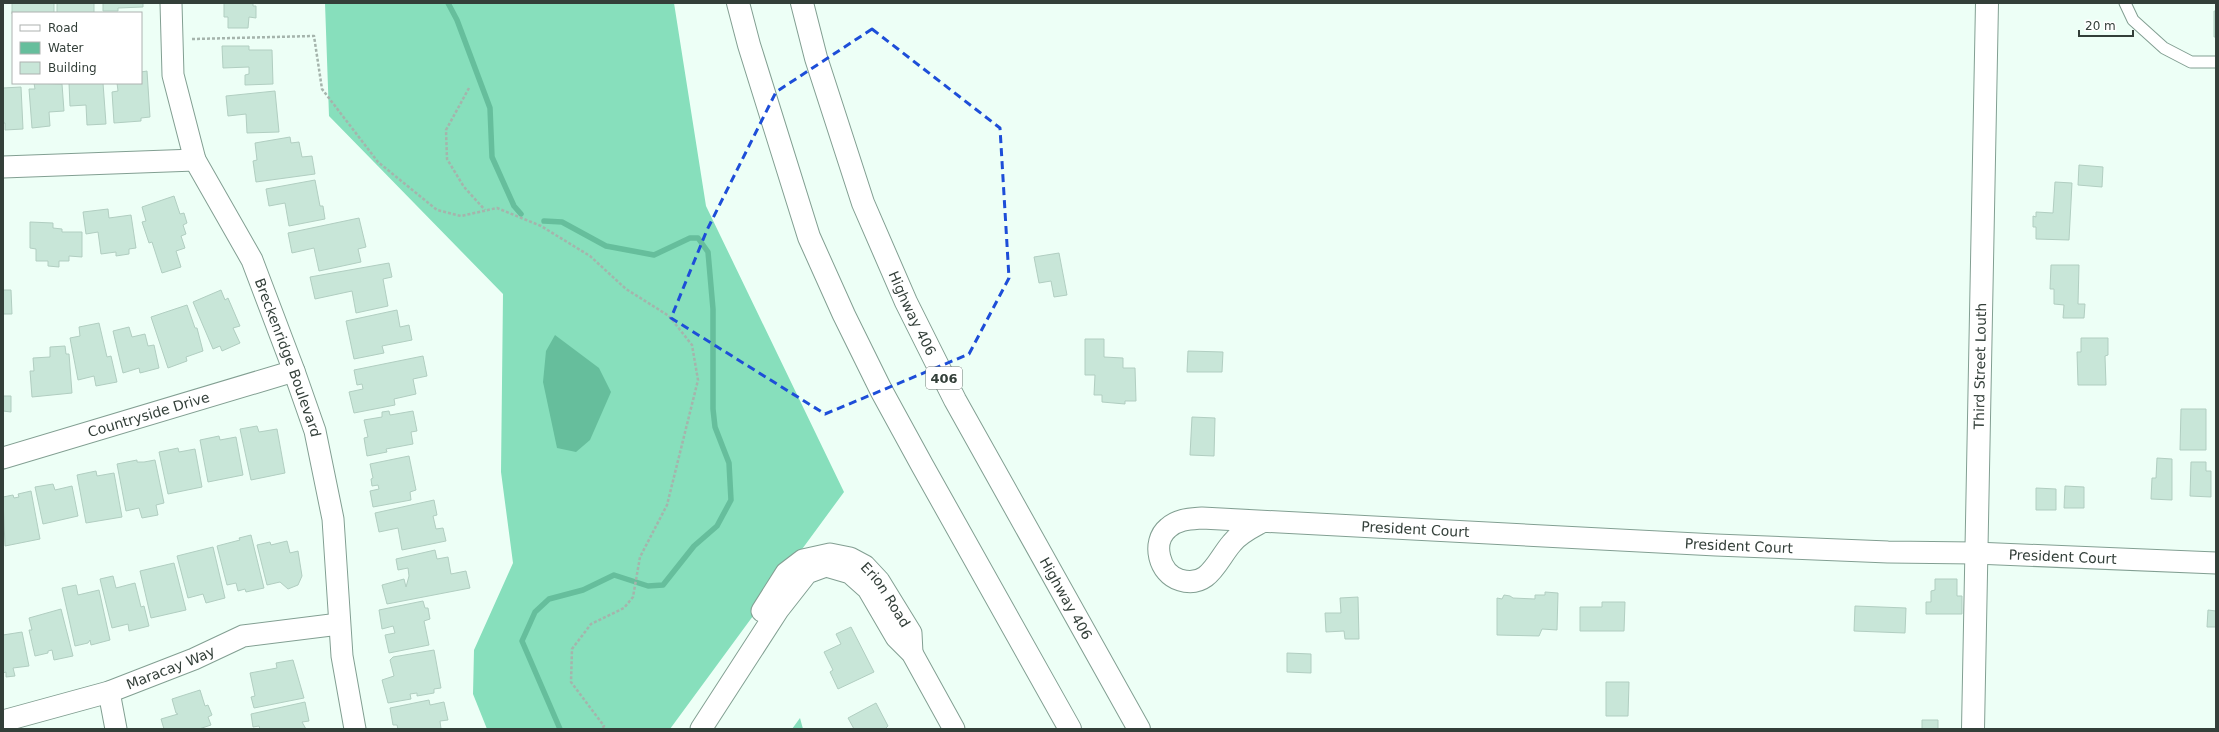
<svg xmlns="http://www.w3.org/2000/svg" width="2219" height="732" font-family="'DejaVu Sans',sans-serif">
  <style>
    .forest { fill: #87dfbc }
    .water { fill: #66be9c }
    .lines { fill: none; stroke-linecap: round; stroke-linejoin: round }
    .stream { stroke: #66be9c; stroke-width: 5.5 }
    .building { fill: #c8e6d8; stroke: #b1cec1 }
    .service-casing { stroke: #829f92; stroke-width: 13 }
    .minor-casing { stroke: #829f92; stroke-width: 23 }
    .tertiary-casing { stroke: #829f92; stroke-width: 24 }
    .motorway-casing { stroke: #829f92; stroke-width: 24 }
    .path { stroke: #a5b4ac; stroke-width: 2.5; stroke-dasharray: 3 2; stroke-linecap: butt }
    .service { stroke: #fff; stroke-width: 11 }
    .minor { stroke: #fff; stroke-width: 21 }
    .tertiary { stroke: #fff; stroke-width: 22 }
    .motorway { stroke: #fff; stroke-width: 22 }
    .marked { fill: none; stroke: #1d4ed8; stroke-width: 3; stroke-dasharray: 8 5; stroke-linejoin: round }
    .labels { text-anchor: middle; stroke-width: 3.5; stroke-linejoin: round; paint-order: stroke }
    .shield { fill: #fff; stroke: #707974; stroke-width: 1 }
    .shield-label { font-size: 13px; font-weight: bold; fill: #333f39 }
    .street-label { font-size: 14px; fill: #333f39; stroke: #fff }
  </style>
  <rect width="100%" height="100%" fill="#edfff6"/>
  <!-- forest -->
  <path class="forest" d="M325 3H674L706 206 844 492 670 729H487L473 694 474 650 513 563 501 472 503 294 329 116Z
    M800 718 803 729H792Z"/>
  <!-- water -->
  <path class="water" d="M555 335 599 368 611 392 590 440 576 452 557 448 543 382 546 351Z"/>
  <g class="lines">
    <!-- stream -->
    <path class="stream" d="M448 3 457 20 490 108 492 157 514 206 521 214
      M544 221 562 222 606 246 654 255 690 238H698L708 252 713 309V409L715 427 729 463 731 500 717 526 694 546 663 585 648 586 614 575 583 590 549 599 535 612 522 641 560 729"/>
  </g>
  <!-- building -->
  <path class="building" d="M12 3H54V13L12 14Z
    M57 3H94V13H57Z
    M103 3H143V7L118 8V11H103Z
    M224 3H253V6H256V18L249 17 248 28H228V17H224Z
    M2214 11H2216V37H2214Z
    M222 46H249V50H272L273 84 245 85V75L249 74V67L223 68Z
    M147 71 150 117 141 118V121L114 123 112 92 118 91 117 83H141V72Z
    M34 83 62 84 64 111 49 112 50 126 32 128 29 89H35Z
    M69 83H103L106 124 87 125 86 105 70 106Z
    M21 87 23 129 5 130V123H3V88Z
    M275 91 279 132 247 133 246 114 228 116 226 96Z
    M290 137 291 143 299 142 302 157 312 156 315 174 256 182 253 161 257 160 255 143Z
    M2079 165 2103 167 2102 187 2078 185Z
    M315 180 320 206H323L325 219 289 226 285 203 269 206 266 189Z
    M2055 182 2072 183 2069 240 2036 239V227H2033V216L2036 217V212L2053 213Z
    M174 196 180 214 184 213 187 223 183 225 186 234 181 236 185 248 176 251 181 267 162 273 152 242 149 243 142 222 146 221 142 207Z
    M108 209 109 218 131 215 136 248 129 249V254L116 256V252L101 254 98 232 86 234 83 212Z
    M359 218 366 247 358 249 361 262 319 271 314 248 292 253 288 233Z
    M30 222 53 223V228L62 229V232H82V257L69 256V261H59V267L48 266V261H36V249L30 248Z
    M1059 253 1067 295 1054 297 1051 281 1039 283 1034 257Z
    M389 263 392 277 383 279 388 306 356 313 352 291 315 299 310 277Z
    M2051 265H2079L2078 304H2085L2084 318H2063L2064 305 2054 304V289H2050Z
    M3 290H11L12 314H3Z
    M221 290 225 300 228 298 240 326 233 328 240 343 222 351 220 346 213 349 193 302Z
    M187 305 195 328H197L203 351 186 357 187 361 168 368 151 317Z
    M397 310 400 327 409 325 412 340 382 346 384 353 354 359 346 321Z
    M99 323 107 357 111 356 117 382 96 386 94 376 78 380 70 338 80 336 79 327Z
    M129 327 132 337 145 334 148 346 154 345 159 368 140 373 139 368 123 373 113 331Z
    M2081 338H2108V355L2105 356 2106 385H2078L2077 352H2081Z
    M1085 339H1104V357L1123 358V368H1135L1136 401H1125V404L1102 402V395H1094L1095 375H1085Z
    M65 346 66 354H69L72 393 32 397 30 371H34L33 358 50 357V347Z
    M1188 351 1223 352 1222 372H1187Z
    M423 356 427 376 413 379 416 394 394 399 395 405 354 413 349 392 363 389 362 384 357 385 354 370Z
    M3 396H11V412L3 411Z
    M2181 409H2206V450H2180Z
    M389 411 390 415 413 411 417 431 411 432 413 444 386 449 387 452 367 456 364 438 368 437 364 420 382 417V412Z
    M1192 417 1215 418 1214 456 1190 455Z
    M257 426 259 432 277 429 285 473 251 480 240 429Z
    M219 436 220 440 236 437 243 475 208 482 200 440Z
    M178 448 179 452 195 449 202 487 168 494 159 452Z
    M409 456 416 490 410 492 411 500 373 507 370 491 379 489 378 485 372 486 371 479 373 478 370 464Z
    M2157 458 2172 459V500L2151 499 2152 478H2156Z
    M137 460V462H144L155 460 164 503 156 505 158 515 142 518 139 508 126 511 117 464Z
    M2191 462H2206V471H2211V497L2190 496Z
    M96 471 97 476 114 473 122 517 86 523 77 475Z
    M53 484 55 490 72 486 78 516 43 524 35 487Z
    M2065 486 2084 487V508H2064Z
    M2036 488 2056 489V510H2036Z
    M31 491 40 539 5 546 3 497 13 495 14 498 19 497 18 494Z
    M434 500 437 515 433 516 436 529 443 528 446 541 402 550 398 528 379 532 375 513Z
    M251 535 264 588 246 592 245 589 238 591 236 583 227 585 217 546 240 540 239 538Z
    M287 541 290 553 298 551 302 576 298 585 288 589 280 582 267 585 257 545 270 542 271 545Z
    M213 547 225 598 206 603 203 594 188 598 177 556Z
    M435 550 437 559 448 557 451 574 466 571 470 588 387 604 382 585 404 579 406 587 409 576 408 568 398 570 396 559Z
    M174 563 186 610 151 618 140 571Z
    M113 576 116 588 135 583 141 607 144 606 149 626 129 631 128 624 112 628 100 579Z
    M1935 579H1957V596H1962V614H1926V602H1931V591L1935 590Z
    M76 585 78 595 99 590 110 640 91 645 90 640 88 643 75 646 62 588Z
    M1545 592 1558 593 1557 630 1542 629 1539 636 1497 635V598L1502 599 1504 595 1510 596 1513 598 1535 599V595H1545Z
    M1358 597 1359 639H1345L1344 631 1326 632 1325 613H1341L1340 598Z
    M423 601 425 608H428L430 619 424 621 429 645 389 653 385 635 395 633 393 626 382 629 379 610Z
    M1602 602H1625L1624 631H1580V607H1602Z
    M1855 606 1906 608 1905 633 1854 631Z
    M61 609 73 656 54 660 52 650 48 651V653L35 656 29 630H32L29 618Z
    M2208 610 2216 611V627H2207Z
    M851 627 874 672 838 689 830 672 833 670 824 652 841 644 836 634Z
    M22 632 29 666 13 668 15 676 6 677V672L3 673V635Z
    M434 650 441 688 434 689V693L417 696V693L410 694 411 699 388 703 382 680 394 676 390 660 393 657Z
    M1287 653 1311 654V673L1287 672Z
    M293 660 304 698 254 708 251 697 255 696 250 673 277 668 276 663Z
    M1606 682H1629L1628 716H1606Z
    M200 690 205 706 208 705 212 715 208 717 211 725 199 729H164L161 719 178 714 176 713 172 699Z
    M429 700 430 705 444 702 448 720 440 721 441 729H398L397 725H393L390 708Z
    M305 702 309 721 302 722 306 729H260L259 726 253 727 251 714Z
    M876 703 888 726 885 729H854L848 718Z
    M1922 720H1938V729H1922Z"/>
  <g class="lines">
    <!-- service casing -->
    <g class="service-casing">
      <path id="service" d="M2125 3 2133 20 2164 48 2191 62H2216"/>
    </g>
    <!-- minor casing -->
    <g class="minor-casing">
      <g id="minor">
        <path id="s1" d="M171 3 173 75 195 160 252 260 294 371 315 431 333 519 342 656 355 729"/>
        <path d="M3 167 195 160"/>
        <path id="s2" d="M3 458 294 371"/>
        <path id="s3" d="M1262 522C1251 528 1240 533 1232 543 1217 560 1209 589 1180 580 1159 574 1151 542 1168 528 1178 519 1190 519 1202 518L1716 545 1888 552 1975 553 2216 563"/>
        <path id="s4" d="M762 611 786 573 803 560 830 554 850 558 865 566 879 581 911 633 912 653"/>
        <path d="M109 692 116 729"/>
        <path id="s5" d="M3 721 109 692 194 659 243 636 339 624"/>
        <path d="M701 729 778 610 807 573 826 566 850 573 868 589 896 637 912 653 954 729"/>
      </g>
    </g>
    <!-- tertiary casing -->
    <g class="tertiary-casing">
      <g id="tertiary">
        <path id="s6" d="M1973 729 1987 3"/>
      </g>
    </g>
    <!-- motorway casing -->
    <g class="motorway-casing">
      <g id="motorway">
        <path d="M738 3 749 45 809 237 844 315 881 390 922 465 1070 729"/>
        <path id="s7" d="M802 3 816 58 863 203 906 302 955 400 1139 729"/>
      </g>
    </g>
    <!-- path -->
    <path class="path" d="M192 39 314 36 322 89 378 162 437 210 461 216 497 208 541 226 590 256 626 289 669 316 692 345 698 380 667 505 640 557 633 597 624 608 591 624 572 649 571 682 604 726 602 729
      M469 88 446 130 447 159 464 187 485 210"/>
    <!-- service -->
    <use href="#service" class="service"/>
    <!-- minor -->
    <use href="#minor" class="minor"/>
    <!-- tertiary -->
    <use href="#tertiary" class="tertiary"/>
    <!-- motorway -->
    <use href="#motorway" class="motorway"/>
  </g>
  <!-- marked area -->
  <path class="marked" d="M872 29 1000 128 1009 278 969 354 825 414 671 318 707 230 776 92Z"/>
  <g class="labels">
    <!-- shield labels -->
    <rect class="shield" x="926" y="367" width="36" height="22" rx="3"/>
    <g class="shield-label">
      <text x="944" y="383">406</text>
    </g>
    <!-- street labels -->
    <g class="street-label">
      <text dy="5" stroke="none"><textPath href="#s7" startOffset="330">Highway 406</textPath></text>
      <text dy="5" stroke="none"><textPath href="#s1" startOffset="379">Breckenridge Boulevard</textPath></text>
      <text dy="5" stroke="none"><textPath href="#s6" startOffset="363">Third Street Louth</textPath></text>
      <text dy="5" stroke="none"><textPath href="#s2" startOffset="152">Countryside Drive</textPath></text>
      <text dy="5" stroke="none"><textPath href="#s3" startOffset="420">President Court</textPath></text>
      <text dy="5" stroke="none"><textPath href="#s3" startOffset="744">President Court</textPath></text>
      <text dy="5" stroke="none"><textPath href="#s3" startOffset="1068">President Court</textPath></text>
      <text dy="5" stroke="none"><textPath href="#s4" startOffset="167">Erion Road</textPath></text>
      <text dy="5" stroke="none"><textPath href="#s7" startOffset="654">Highway 406</textPath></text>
      <text dy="5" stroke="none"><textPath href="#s5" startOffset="176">Maracay Way</textPath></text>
    </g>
  </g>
  <!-- border -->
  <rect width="2219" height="732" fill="none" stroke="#333f39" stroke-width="8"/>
  <!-- legend -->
  <rect x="12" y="12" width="130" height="72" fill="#ffffff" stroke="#adb2b0"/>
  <rect x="20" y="25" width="20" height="6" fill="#ffffff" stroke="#adb2b0"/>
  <text x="48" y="32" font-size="12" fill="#333f39">Road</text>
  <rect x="20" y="42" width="20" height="12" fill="#66be9c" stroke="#adb2b0"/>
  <text x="48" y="52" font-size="12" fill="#333f39">Water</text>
  <rect x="20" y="62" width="20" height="12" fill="#c8e6d8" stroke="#adb2b0"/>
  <text x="48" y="72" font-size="12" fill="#333f39">Building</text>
  <!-- scale -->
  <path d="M2079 30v6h54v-6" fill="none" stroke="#333f39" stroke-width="2"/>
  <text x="2085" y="30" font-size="12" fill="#333f39" stroke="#ffffff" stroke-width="3" paint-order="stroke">20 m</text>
</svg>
